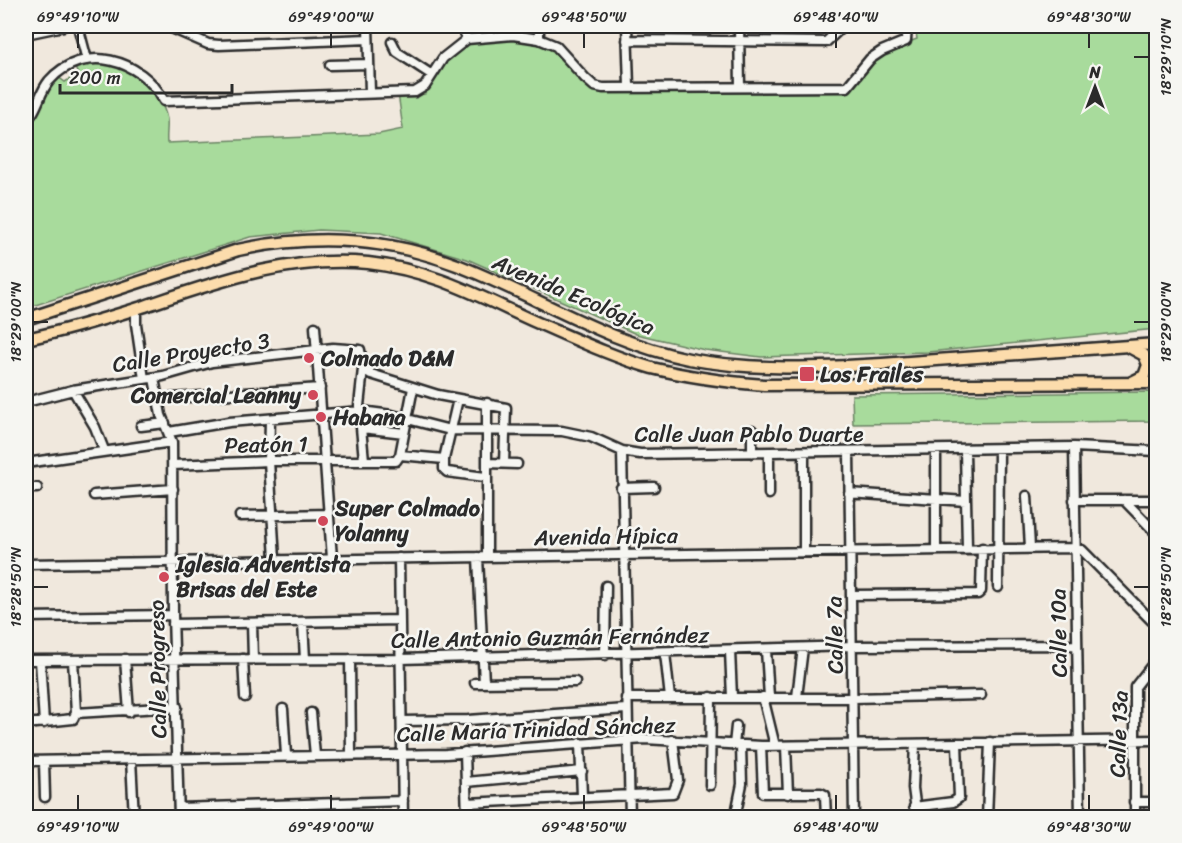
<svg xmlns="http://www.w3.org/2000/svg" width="1182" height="843" font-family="Sriracha,sans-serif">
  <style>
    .green { fill: #a8db9c; stroke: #6a8364; stroke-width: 1.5 }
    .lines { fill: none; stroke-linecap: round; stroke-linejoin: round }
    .minor-casing { stroke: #2b2b2b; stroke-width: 13 }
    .major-casing { stroke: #2b2b2b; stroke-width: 15 }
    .minor { stroke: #f6f6f2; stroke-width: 8 }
    .major { stroke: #fcdcac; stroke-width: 10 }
    .ticks { fill: none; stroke: #2b2b2b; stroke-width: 2 }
    .poi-dot { fill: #d1495b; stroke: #f6f6f2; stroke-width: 2 }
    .labels { text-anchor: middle; stroke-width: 5; stroke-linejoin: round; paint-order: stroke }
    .street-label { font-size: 22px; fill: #2b2b2b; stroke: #f6f6f2 }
    .poi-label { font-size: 22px; font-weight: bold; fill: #2b2b2b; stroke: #f6f6f2; text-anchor: start }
    .neatline { fill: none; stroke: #2b2b2b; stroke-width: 2 }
    .ticks-label { font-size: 15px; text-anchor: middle; fill: #2b2b2b }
  </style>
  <rect width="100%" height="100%" fill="#f0e8dd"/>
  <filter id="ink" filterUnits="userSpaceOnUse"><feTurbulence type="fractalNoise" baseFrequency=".0167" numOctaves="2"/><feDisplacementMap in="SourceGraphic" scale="12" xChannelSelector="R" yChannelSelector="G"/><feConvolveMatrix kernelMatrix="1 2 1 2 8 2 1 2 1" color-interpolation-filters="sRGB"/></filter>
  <g filter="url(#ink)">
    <!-- green -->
    <path class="green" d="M915 26H1156V329L928 352 761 357 705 350 636 334 467 259 381 233 319 230 250 237 26 308V124C34 106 43 92 58 77L65 82 78 74 74 66C81 65 89 61 96 60 127 60 161 90 167 119 168 127 166 135 167 143L379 134 403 129 398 93 425 94C447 51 471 33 521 40 531 42 549 44 557 50 570 61 581 76 593 88L848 90C872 58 879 53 917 39Z
      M1156 392V421L853 424 852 395Z"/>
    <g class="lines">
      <!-- minor casing -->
      <g class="minor-casing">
        <path id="minor" d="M78 26 87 60
          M167 26 208 44 219 45 368 39
          M368 26 370 92
          M461 26 467 39
          M539 26V39
          M627 26 629 86
          M739 26 740 87
          M26 34 64 26
          M627 40 826 42 843 26
          M392 42 397 52 432 75
          M330 65 369 64
          M26 120C37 112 39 93 49 81 83 42 142 59 164 101L415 92 425 86 443 58 467 39 513 35 539 39 556 46 585 78 594 86 603 88 847 87 870 59 882 51 906 41 907 26
          M136 309V324L144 379
          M315 327 332 558
          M363 369 371 374 438 395 506 408 504 463
          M154 378 161 415 172 442 173 615 179 818
          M73 390 95 427 104 450
          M158 399 320 388
          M458 399 444 459V469L447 472 485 477
          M26 402 73 390 163 376 212 362 333 348 360 350 363 369 359 406 364 460
          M487 403V556
          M270 420 269 461 275 559
          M141 426 165 423
          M362 428 404 433
          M752 430V453
          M169 432 229 422 361 411 392 415 450 430 562 431 591 437 622 451 640 454 1074 447 1156 451
          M1074 447 1080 818
          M965 450 967 548
          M622 451 630 818
          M936 451V548
          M804 452V550
          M849 452 854 818
          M400 455 444 459
          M26 463 172 442
          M487 463 517 464
          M173 465 269 461H396L400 455 413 388
          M26 488H37
          M621 488 654 487
          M849 493 966 501
          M769 494V453
          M94 495 173 489
          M1027 496 1030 547
          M1074 500H1156
          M1124 500 1156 533
          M240 516 329 514
          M478 557 484 683
          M399 558 403 818
          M26 564 1075 548 1082 550 1156 625
          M998 587 999 449
          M851 595 978 594 981 591 982 548
          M26 617 173 615
          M252 623 253 659
          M303 623 305 659
          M173 624 400 620
          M766 650 769 697
          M730 651 732 697
          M665 653 670 698
          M605 655 606 586
          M125 659 129 712
          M243 659 245 697
          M350 659 351 754
          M26 660 401 659 853 646 1076 645
          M40 660 44 723
          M475 683 575 682
          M763 697 775 746
          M797 697 803 648
          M626 698H853L981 695
          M283 709 286 755
          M76 713 177 707
          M311 713 315 755
          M402 721 468 720 626 709
          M26 724 73 719 76 713 73 660
          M580 743 582 796
          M915 744 913 788 917 818
          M734 745 736 726
          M761 746 763 793H821L825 795 826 818
          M786 746 788 794
          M465 752 467 818
          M131 759 134 818
          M26 761 446 754 645 739 761 746 1156 740
          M44 761 45 797
          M466 782 582 771
          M710 785 711 697
          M1134 802H1156
          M467 803 673 793 678 780 673 740
          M914 807 953 802 959 798 957 743
          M179 808 403 801
          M735 818 742 784 741 745
          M987 818 990 742
          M1135 818V687L1156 660"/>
      </g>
      <!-- major casing -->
      <g class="major-casing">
        <path id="major" d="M26 319 238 250C312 234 385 237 457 265 535 295 605 342 689 359 753 371 818 368 882 364 974 358 1065 350 1156 344
          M26 339C64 331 101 320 139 308 213 283 288 255 368 263 433 270 480 297 538 323 575 339 613 357 652 368 689 377 726 382 764 385L1156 383
          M1129 347 1144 355 1148 365 1144 376 1132 382"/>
      </g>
      <!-- minor -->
      <use href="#minor" class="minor"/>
      <!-- major -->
      <use href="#major" class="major"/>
    </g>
  </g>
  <!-- ticks -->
  <path class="ticks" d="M78 33V48M331 33V48M584 33V48M836 33V48M1089 33V48M1134 57H1149M33 322H48M1134 322H1149M33 587H48M1134 587H1149M78 795V810M331 795V810M584 795V810M836 795V810M1089 795V810"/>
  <!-- markers -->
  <g class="poi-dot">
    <circle cx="309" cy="358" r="6"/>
    <rect x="799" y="366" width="16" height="16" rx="3"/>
    <circle cx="313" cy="395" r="6"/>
    <circle cx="321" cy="417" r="6"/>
    <circle cx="323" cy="521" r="6"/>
    <circle cx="164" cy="577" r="6"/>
  </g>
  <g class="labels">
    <!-- street labels -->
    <g class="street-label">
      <text transform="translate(574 294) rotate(23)" y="8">Avenida Ecológica</text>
      <text transform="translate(191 352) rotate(-9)" y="8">Calle Proyecto 3</text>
      <text x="749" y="442">Calle Juan Pablo Duarte</text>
      <text transform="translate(266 444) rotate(-1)" y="8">Peatón 1</text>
      <text transform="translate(606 536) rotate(-1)" y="8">Avenida Hípica</text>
      <text transform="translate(1058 633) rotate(-91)" y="8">Calle 10a</text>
      <text transform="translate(834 635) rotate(-91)" y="8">Calle 7a</text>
      <text transform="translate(550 637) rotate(-1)" y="8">Calle Antonio Guzmán Fernández</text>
      <text transform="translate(157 669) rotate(-91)" y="8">Calle Progreso</text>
      <text transform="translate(536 729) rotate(-2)" y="8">Calle María Trinidad Sánchez</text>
      <text transform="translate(1118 734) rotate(-88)" y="8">Calle 13a</text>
    </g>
    <!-- poi labels -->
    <g class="poi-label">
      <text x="321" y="366">Colmado D&amp;M</text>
      <text x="820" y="382">Los Frailes</text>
      <text x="301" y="403" text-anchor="end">Comercial Leanny</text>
      <text x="333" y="425">Habana</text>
      <text x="335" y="516">Super Colmado<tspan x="335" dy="25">Yolanny</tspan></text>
      <text x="176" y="572">Iglesia Adventista<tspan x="176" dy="25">Brisas del Este</tspan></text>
    </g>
  </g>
  <!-- margin -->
  <rect width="1182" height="843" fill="none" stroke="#f6f6f2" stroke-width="66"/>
  <!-- north arrow -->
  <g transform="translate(1095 87)" stroke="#f6f6f2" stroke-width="4.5" paint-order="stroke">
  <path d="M0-4.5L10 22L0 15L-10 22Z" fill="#2b2b2b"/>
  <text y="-9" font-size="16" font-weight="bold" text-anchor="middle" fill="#2b2b2b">N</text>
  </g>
  <!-- scale -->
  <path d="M60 84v9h172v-9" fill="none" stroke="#2b2b2b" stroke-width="3"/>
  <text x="69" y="84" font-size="18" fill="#2b2b2b" stroke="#f6f6f2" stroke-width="4.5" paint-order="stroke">200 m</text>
  <rect x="33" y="33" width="1116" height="777" class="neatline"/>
  <g class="ticks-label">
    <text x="78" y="22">69°49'10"W</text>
    <text x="331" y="22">69°49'00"W</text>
    <text x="584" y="22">69°48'50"W</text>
    <text x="836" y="22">69°48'40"W</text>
    <text x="1089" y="22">69°48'30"W</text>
    <text transform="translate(1166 57) rotate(-90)" y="5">18°29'10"N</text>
    <text transform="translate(16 322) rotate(-90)" y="5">18°29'00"N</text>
    <text transform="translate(1166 322) rotate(-90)" y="5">18°29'00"N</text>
    <text transform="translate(16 587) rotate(-90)" y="5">18°28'50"N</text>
    <text transform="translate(1166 587) rotate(-90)" y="5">18°28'50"N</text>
    <text x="78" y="832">69°49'10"W</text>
    <text x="331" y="832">69°49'00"W</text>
    <text x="584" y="832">69°48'50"W</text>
    <text x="836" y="832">69°48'40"W</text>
    <text x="1089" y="832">69°48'30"W</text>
  </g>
</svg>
